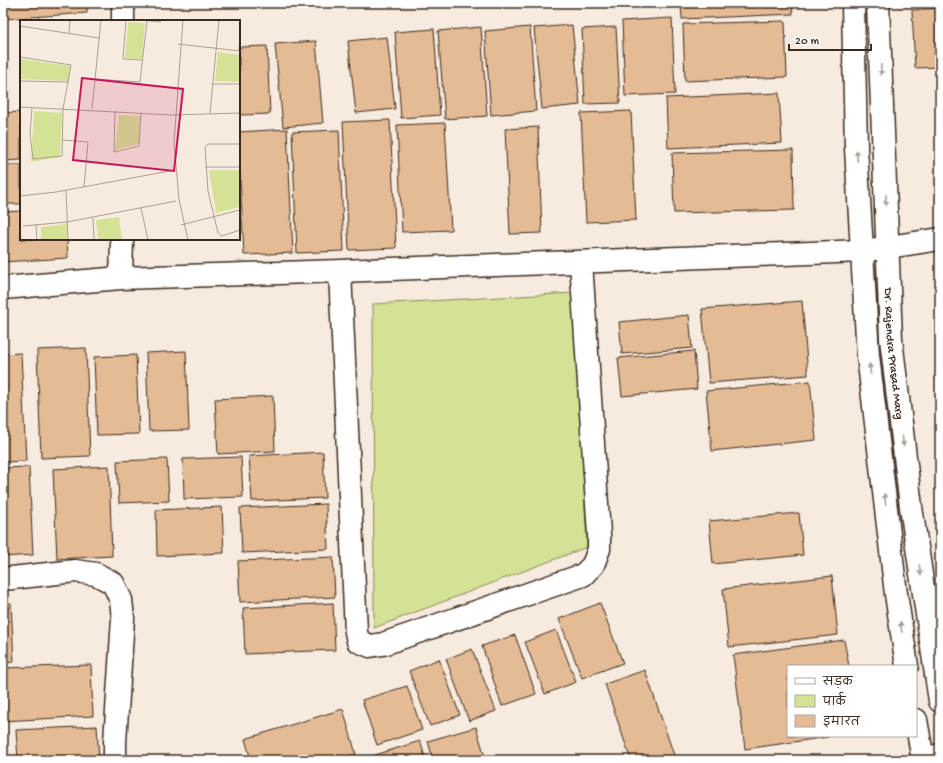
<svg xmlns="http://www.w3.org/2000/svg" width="943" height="763" font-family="'Gochi Hand','Playpen Sans Deva',sans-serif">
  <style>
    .green { fill: #d4e296; stroke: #88865a }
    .building { fill: #e4bb94; stroke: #3b2a1e }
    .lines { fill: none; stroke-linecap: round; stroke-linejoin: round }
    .minor-casing { stroke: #3b2a1e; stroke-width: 25 }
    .tertiary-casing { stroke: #3b2a1e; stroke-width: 25 }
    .secondary-casing { stroke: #3b2a1e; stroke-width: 25 }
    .minor { stroke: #fff; stroke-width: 22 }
    .tertiary { stroke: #fff; stroke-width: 22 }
    .secondary { stroke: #fff; stroke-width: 22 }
    .oneway { fill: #a79f9a }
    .labels { text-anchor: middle; stroke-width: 3; stroke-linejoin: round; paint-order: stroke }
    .street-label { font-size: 12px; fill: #3b2a1e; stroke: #fff }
    .inset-road { fill: none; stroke: #ac9e92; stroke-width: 1 }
    .view { fill: #c2185b; fill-opacity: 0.15; stroke: #c2185b; stroke-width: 2 }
    .inset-edge { fill: none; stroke: #3b2a1e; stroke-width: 2 }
  </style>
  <rect width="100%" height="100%" fill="#f7ebdf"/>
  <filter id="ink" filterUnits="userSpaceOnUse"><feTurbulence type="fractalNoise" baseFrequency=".025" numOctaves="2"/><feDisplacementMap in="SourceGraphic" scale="8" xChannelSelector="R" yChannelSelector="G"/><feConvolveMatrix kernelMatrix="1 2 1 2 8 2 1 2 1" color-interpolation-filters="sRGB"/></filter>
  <g filter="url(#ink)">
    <!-- green -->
    <path class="green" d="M574 293 587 547 374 628 373 304Z"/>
    <!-- building -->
    <path class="building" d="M3 3H87V13L3 19Z
      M681 3H792L793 14 682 19Z
      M940 8V67L915 68 912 10Z
      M672 18 675 94 625 96 622 21Z
      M785 21 787 77 685 81 683 24Z
      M572 25 580 105 542 109 534 28Z
      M481 27 487 116 445 119 438 31Z
      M530 27 536 111 491 115 485 31Z
      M616 27 620 103 585 104 582 29Z
      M434 29 440 115 401 118 395 32Z
      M387 37 395 109 356 113 348 41Z
      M316 41 323 123 283 127 275 44Z
      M267 46 270 114 239 115V47Z
      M779 93 782 143 668 148 666 98Z
      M631 111 636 220 586 222 581 113Z
      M21 112V160L3 161V113Z
      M390 120 396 248 349 250 343 122Z
      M445 123 451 230 402 232 397 125Z
      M538 127 542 233 510 234 505 129Z
      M287 129 293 253 244 255 239 156V132Z
      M339 130 344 251 297 253 292 132Z
      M793 150 794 210 674 213 672 153Z
      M3 165H21V204H3Z
      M21 211V239H67L68 258 3 262V212Z
      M802 301 808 375 709 383 702 309Z
      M689 315 692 348 622 354 619 322Z
      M86 348 90 456 41 458 37 350Z
      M186 351 189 430 149 431 146 353Z
      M694 351 697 389 622 396 618 358Z
      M21 353 26 461 3 462V354Z
      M136 355 139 434 97 435 94 357Z
      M810 381 816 440 712 451 706 391Z
      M273 396 275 451 218 454 215 399Z
      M323 452 325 498 252 501 249 456Z
      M241 457 243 497 184 499 183 459Z
      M167 459 169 501 119 503 117 461Z
      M109 466 112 556 57 559 53 469Z
      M29 467 33 555 3 557V468Z
      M326 504 328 549 242 553 240 508Z
      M222 507 224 553 157 556 156 510Z
      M799 513 803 555 713 564 709 521Z
      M333 557 335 597 240 602 238 561Z
      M832 576 838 635 729 647 723 589Z
      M11 603 14 662 3 663V604Z
      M333 603 335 650 245 654 243 608Z
      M600 603 623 663 582 678 559 619Z
      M556 630 576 682 545 694 525 642Z
      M515 635 536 694 502 706 482 646Z
      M844 640 849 666H788V736H829L828 737 745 749 733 655Z
      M472 649 496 711 469 721 446 659Z
      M439 659 460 715 430 726 409 671Z
      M91 665 93 716 3 721V668Z
      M645 670 675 758 669 760H631L605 684Z
      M407 686 422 730 377 745 362 700Z
      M343 709 356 754 337 760H251L245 739Z
      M97 726 99 760H18L16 730Z
      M476 727 486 760H433L428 741Z
      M420 741 426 760H373L372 756Z
      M245 757V760H166V759Z"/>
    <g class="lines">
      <!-- minor casing -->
      <g class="minor-casing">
        <path id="minor" d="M123 21V3
          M340 271 356 632 358 641 370 646 383 644 583 575 593 565 599 549V534L581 262
          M121 278 122 239
          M3 288 121 278 340 271 863 251 940 239
          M3 579 75 571 96 574 113 583 121 600 123 618 115 742V760"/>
      </g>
      <!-- tertiary casing -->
      <g class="tertiary-casing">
        <path id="tertiary" d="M920 760 940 755"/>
      </g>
      <!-- secondary casing -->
      <g class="secondary-casing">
        <g id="secondary">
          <path d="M853 3 856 148 868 355 896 594 907 666"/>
          <path id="s1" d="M878 3 891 339 911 507 940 701"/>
          <path d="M916 720 923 760"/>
        </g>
      </g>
      <!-- minor -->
      <use href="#minor" class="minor"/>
      <!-- tertiary -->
      <use href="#tertiary" class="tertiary"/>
      <!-- secondary -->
      <use href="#secondary" class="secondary"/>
    </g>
    <!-- one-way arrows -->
    <defs><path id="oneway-solid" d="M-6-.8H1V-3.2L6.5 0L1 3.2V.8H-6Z"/></defs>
    <g class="oneway">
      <use href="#oneway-solid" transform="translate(881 70) rotate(88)"/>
      <use href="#oneway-solid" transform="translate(857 156) rotate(-93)"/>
      <use href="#oneway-solid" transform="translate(886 200) rotate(88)"/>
      <use href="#oneway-solid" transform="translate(870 369) rotate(-97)"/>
      <use href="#oneway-solid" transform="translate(903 441) rotate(83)"/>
      <use href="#oneway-solid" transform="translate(885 499) rotate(-97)"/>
      <use href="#oneway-solid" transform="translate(920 570) rotate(81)"/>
      <use href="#oneway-solid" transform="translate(901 627) rotate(-99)"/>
    </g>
  </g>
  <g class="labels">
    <!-- street labels -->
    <g class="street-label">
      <text dy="4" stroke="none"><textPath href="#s1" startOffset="351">Dr. Rajendra Prasad Marg</textPath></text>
    </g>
  </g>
  <!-- overview -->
  <g transform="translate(20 20)">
    <rect width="220" height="220" fill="#f7ebdf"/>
    <path d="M108 2 125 3 122 39 105 38ZM198 32 220 35V62L195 61ZM0 39 50 46 49 61 0 59ZM14 91 42 93 40 137 11 142ZM99 95 120 96 119 124 95 130ZM189 150H220V187L196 193ZM99 197 102 220H78L76 200ZM47 204 48 220H21V207Z" fill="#d4e296"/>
    <path class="inset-road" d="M106 0 103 39 122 40M119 0 141 2M163 0 154 123 159 179 168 220M0 6 79 18M49 13 50 0M158 24 220 31M219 31 220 17M0 37 51 45 43 89 42 136 13 139 10 114 12 88M75 59 120 62 127 1M0 61 49 62M192 64H220M0 87 152 95 220 93M72 89 81 0M95 91 94 132 119 126 121 93M190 93 199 0M42 120 68 122 64 167M220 124H188L185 127 188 171 198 213 202 216 220 210M185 147H220M46 170 48 220M0 176 36 172 155 150M121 188 128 220M73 198 74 220M16 205 17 220M161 205 220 190M3 206 47 202 156 181"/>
    <path class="view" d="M62 58 163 69 154 151 53 140Z"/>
    <rect width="220" height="220" class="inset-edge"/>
  </g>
  <!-- margin -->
  <rect width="943" height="763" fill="none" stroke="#fff" stroke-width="16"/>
  <rect x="8" y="8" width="927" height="747" fill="none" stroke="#3b2a1e" stroke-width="1.5" filter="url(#ink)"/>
  <!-- legend -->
  <rect x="787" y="665" width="130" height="72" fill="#ffffff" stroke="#b1aaa5"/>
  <rect x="795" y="678" width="20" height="6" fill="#ffffff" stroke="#b1aaa5"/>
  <text x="823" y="685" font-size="12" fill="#3b2a1e">सड़क</text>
  <rect x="795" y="695" width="20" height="12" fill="#d4e296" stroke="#b1aaa5"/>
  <text x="823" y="705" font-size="12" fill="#3b2a1e">पार्क</text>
  <rect x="795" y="715" width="20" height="12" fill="#e4bb94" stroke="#b1aaa5"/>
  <text x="823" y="725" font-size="12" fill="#3b2a1e">इमारत</text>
  <!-- scale -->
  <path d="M789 44v6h82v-6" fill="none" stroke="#3b2a1e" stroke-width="2"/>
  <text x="795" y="44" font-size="12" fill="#3b2a1e" stroke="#ffffff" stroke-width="3" paint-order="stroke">20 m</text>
</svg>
